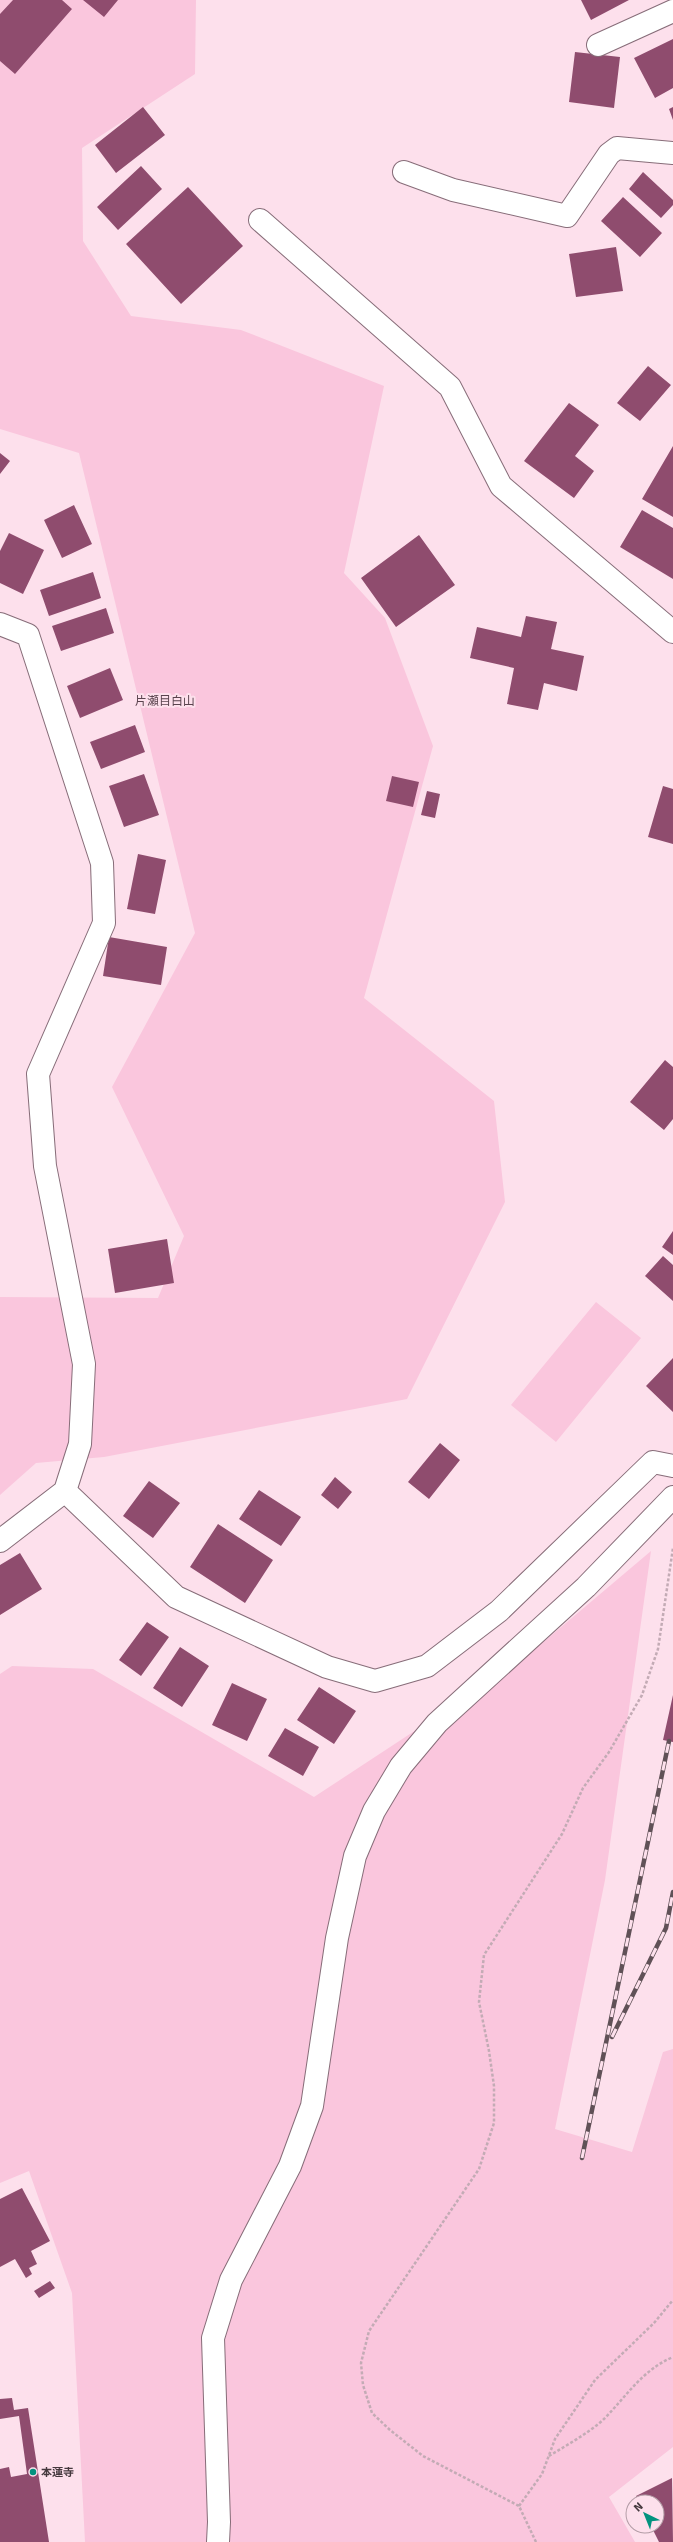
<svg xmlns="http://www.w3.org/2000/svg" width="673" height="2542" font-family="Signika,'Noto Sans JP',sans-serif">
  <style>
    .green { fill: #fac6dd }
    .building { fill: #8f4c6e }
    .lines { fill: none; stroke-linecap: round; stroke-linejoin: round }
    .minor-casing { stroke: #876d79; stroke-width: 24 }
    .tertiary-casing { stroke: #876d79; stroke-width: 24 }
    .path { stroke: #c3abb5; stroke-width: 2.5; stroke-dasharray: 3 2; stroke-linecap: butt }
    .minor { stroke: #fff; stroke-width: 22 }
    .tertiary { stroke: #fff; stroke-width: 22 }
    .rail-casing { stroke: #605157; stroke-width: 4.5 }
    .rail { stroke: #fde0ec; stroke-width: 3; stroke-dasharray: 9; stroke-linecap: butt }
    .poi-dot { fill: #03937f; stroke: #fde0ec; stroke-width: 1.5 }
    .labels { text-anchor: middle; stroke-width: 4; stroke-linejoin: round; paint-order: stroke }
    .poi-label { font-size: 11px; font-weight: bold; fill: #45393e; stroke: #fde0ec; text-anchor: start }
    .neighbourhood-label { font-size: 12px; fill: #5a434e; stroke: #fde0ec }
  </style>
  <rect width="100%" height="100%" fill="#fde0ec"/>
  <!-- green -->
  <path class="green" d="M0 0H196L195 74 82 148 83 241 131 316 241 330 384 386 344 573 385 618 433 746 364 998 494 1101 505 1202 407 1399 104 1457 36 1463 0 1495V1297L158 1298 184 1236 112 1087 195 933 79 453 0 429Z
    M596 1302 641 1338 556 1442 511 1405Z
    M651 1551 605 1880 555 2129 632 2152 663 2052 673 2049V2447L609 2497 635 2542H85L72 2293 29 2171 0 2183V1674L12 1666 93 1669 314 1797 521 1661Z"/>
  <!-- building -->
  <path class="building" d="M13 0H62L72 9 15 74 0 61V14Z
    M83 0H118L104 17Z
    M581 0H629L591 20Z
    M673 39V88L655 98 634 58Z
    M575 52 620 57 614 108 569 102Z
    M143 107 165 135 116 173 95 145Z
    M673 107V120L669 109Z
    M141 166 162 189 118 230 97 207Z
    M643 172 673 200V205L661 218 629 189Z
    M188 187 243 246 181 304 126 244Z
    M623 197 662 233 640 257 601 221Z
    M616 247 623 291 576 297 569 254Z
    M648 366 671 385 640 421 617 403Z
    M569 403 599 425 575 456 594 471 574 498 524 461Z
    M673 446V517L642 499Z
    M0 453 10 461 0 474Z
    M74 505 92 544 62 558 44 520Z
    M642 510 673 528V579L620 547Z
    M9 533 44 550 23 594 0 583V551Z
    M419 535 455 585 396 627 361 578Z
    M93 572 101 598 49 616 40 590Z
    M106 608 114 633 61 651 52 626Z
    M526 616 557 622 551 649 584 656 577 691 544 683 538 710 507 704 514 668 470 658 477 627 521 637Z
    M110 668 123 700 80 718 67 686Z
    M135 725 145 752 101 769 90 742Z
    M144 774 159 815 124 827 109 786Z
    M392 776 419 782 413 807 386 801Z
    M663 786 673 789V844L648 837Z
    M427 791 440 794 435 818 421 815Z
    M138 854 166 860 155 914 127 909Z
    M109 937 167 947 161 985 103 976Z
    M665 1060 673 1067V1119L664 1130 630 1102Z
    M673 1231V1255L662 1247Z
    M167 1239 174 1283 115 1293 108 1249Z
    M663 1256 673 1265V1301L645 1276Z
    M673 1358V1412L646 1386Z
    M440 1443 460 1460 429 1499 408 1482Z
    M335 1477 352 1492 338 1509 321 1495Z
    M149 1481 180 1503 153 1538 123 1516Z
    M259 1490 301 1517 281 1546 239 1519Z
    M218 1524 273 1560 245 1603 190 1567Z
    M20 1553 42 1589 0 1615V1565Z
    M147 1622 169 1637 141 1676 119 1660Z
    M180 1647 209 1666 182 1707 153 1688Z
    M232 1683 267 1699 247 1741 212 1725Z
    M319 1687 356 1711 334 1744 297 1720Z
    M673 1695V1742L663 1740Z
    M285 1728 319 1747 303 1776 268 1756Z
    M22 2188 50 2241 31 2251 37 2264 29 2268 32 2274 26 2278 15 2259 0 2267V2199Z
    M50 2281 55 2288 39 2298 34 2291Z
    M12 2398 14 2410 28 2408 49 2542H0V2469L9 2467 11 2477 27 2474 19 2416 0 2419V2399Z
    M672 2478 673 2542H659L651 2526H657V2502H639L636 2496Z"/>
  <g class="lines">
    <!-- minor casing -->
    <g class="minor-casing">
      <path id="minor" d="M598 45 673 11
        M404 172 453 190 567 216 609 154 617 148 673 153
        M260 220 450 387 501 486 673 632
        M0 624 28 635 102 863 104 923 38 1074 45 1166 84 1364 80 1444 65 1491 0 1541
        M65 1491 176 1597 327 1667 375 1681 427 1666 499 1611 653 1462 673 1466"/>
    </g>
    <!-- tertiary casing -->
    <g class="tertiary-casing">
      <path id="tertiary" d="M218 2542 219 2522 213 2338 231 2280 290 2166 312 2106 337 1938 355 1856 374 1811 401 1766 437 1723 586 1587 673 1497"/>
    </g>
    <!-- path -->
    <path class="path" d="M549 2456C567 2445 587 2434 603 2420 626 2397 642 2370 673 2357
      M519 2506 542 2474 555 2439 595 2380 654 2323 673 2300
      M536 2542 519 2506 423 2456 390 2430 372 2413 363 2385 361 2363 369 2331 479 2169 494 2123V2086L489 2051 479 2002 484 1955 562 1834 583 1788 609 1752 642 1695 658 1649 673 1548"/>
    <!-- minor -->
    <use href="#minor" class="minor"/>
    <!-- tertiary -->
    <use href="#tertiary" class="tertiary"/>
    <!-- rail casing -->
    <g class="rail-casing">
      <path id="rail" d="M612 2037 666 1928 673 1892
        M582 2158 669 1741"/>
    </g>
    <!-- rail -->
    <use href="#rail" class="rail"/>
  </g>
  <!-- markers -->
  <circle class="poi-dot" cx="33" cy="2472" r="4"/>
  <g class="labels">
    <!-- poi labels -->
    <g class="poi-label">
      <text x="41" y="2476">本蓮寺</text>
    </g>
    <!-- neighbourhood labels -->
    <g class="neighbourhood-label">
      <text x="165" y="705">片瀬目白山</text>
    </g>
  </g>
  <!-- north arrow -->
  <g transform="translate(645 2514) rotate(317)"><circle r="19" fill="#fde0ec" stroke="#b39da6"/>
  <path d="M0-3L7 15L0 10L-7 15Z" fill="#03937f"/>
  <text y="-6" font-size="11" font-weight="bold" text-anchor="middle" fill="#45393e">N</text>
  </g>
</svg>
